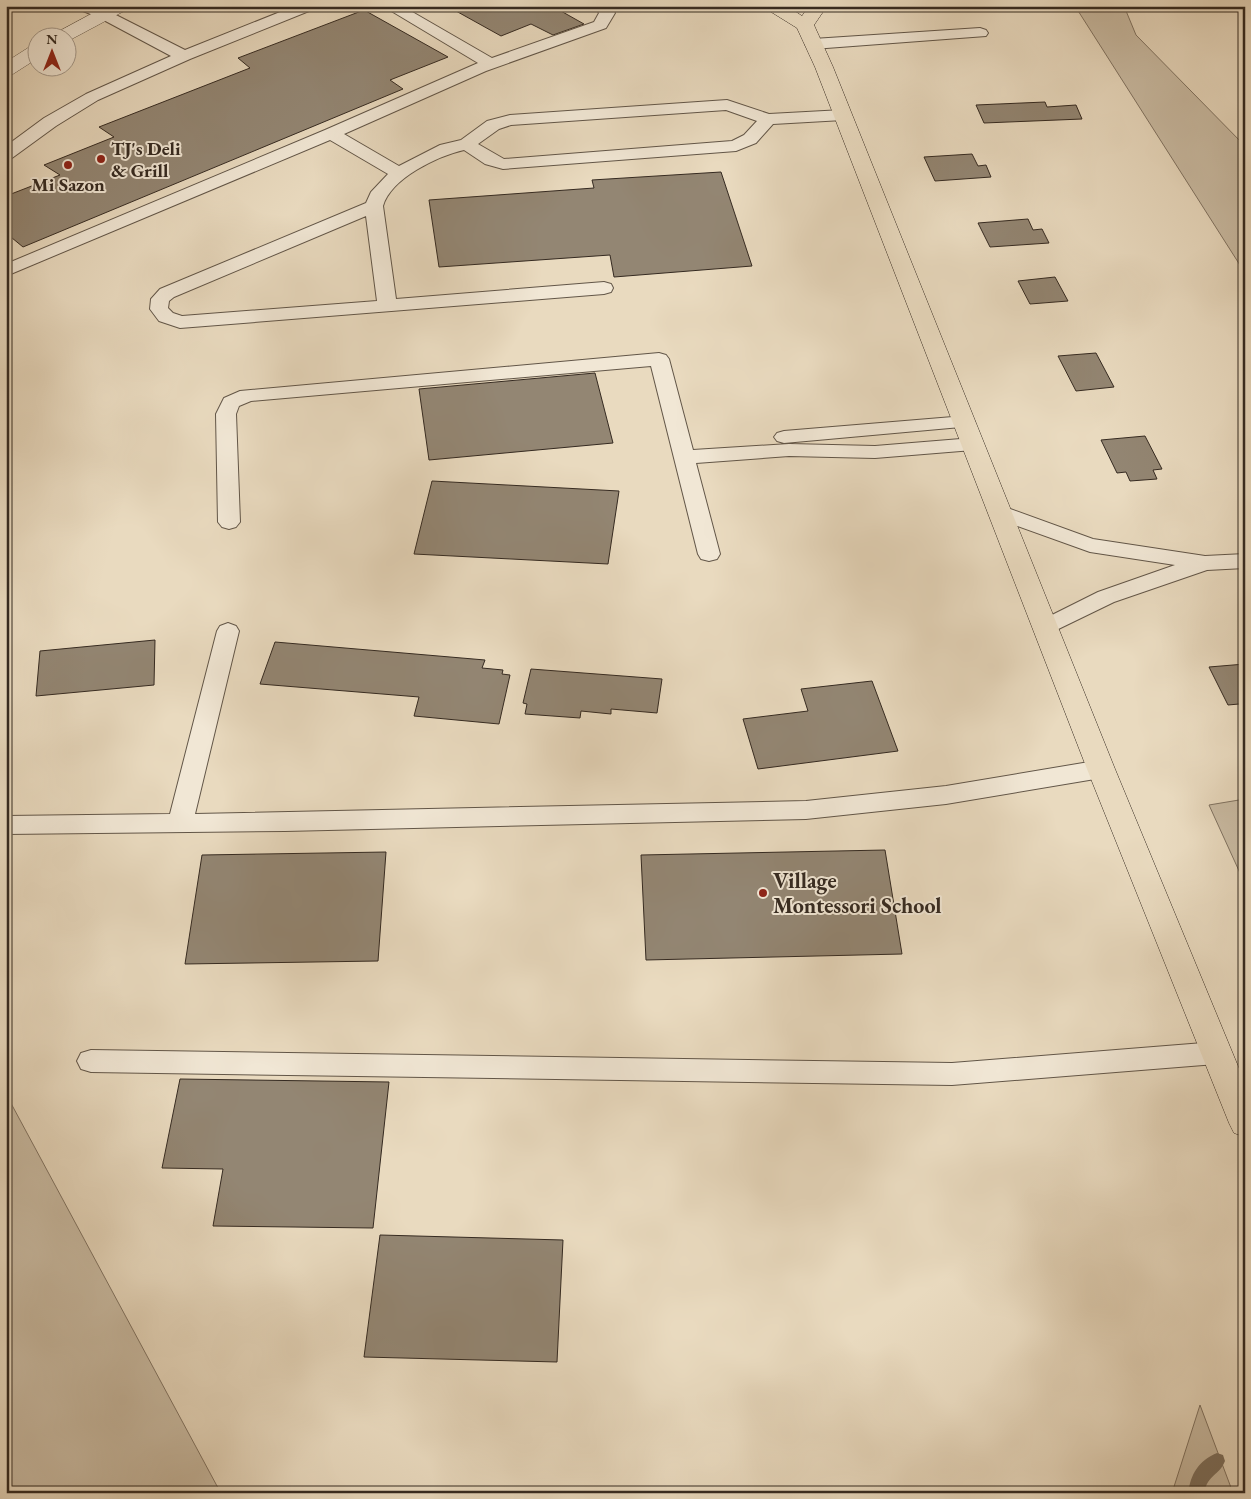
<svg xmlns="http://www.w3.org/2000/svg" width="1251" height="1499" font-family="'EB Garamond',serif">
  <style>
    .green { fill: #cabca4; stroke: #807362 }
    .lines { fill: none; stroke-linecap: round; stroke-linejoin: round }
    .stream { fill: #7c705f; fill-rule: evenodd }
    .building { fill: #938673; stroke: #352a21 }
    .service-casing { stroke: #625648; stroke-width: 2 }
    .tertiary-casing { stroke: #625648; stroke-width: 1 }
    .trunk-casing { stroke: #352a21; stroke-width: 1 }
    .service { fill: #f1e7d5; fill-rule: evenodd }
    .tertiary { fill: #f1e7d5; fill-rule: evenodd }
    .trunk { fill: #e9dabf; fill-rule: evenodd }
    .poi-dot { fill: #8f2418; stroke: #f1e7d5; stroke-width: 2 }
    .labels { text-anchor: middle; stroke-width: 4; stroke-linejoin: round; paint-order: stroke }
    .far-poi-label { font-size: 19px; font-weight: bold; fill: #352a21; stroke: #f1e7d5; text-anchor: start }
    .poi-label { font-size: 22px; font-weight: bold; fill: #352a21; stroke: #f1e7d5; text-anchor: start }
  </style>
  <rect width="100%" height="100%" fill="#e9dabf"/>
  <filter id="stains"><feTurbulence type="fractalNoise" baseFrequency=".004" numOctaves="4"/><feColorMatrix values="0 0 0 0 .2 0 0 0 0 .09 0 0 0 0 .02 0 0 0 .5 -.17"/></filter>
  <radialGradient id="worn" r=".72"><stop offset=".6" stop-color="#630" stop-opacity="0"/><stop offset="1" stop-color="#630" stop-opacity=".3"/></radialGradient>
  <!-- green -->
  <path class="green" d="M1075 6H1124L1136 35 1245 146V273Z
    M1245 799V884L1209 805Z
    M6 1094 217 1486 222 1493H6Z
    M1200 1405 1233 1493H1172Z"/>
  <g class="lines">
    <!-- stream -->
    <path class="stream" d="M1217 1453 1223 1455 1225 1461C1219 1476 1208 1474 1204 1493H1188C1191 1474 1198 1461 1217 1453Z"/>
  </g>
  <!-- building -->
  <path class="building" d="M447 6H552L584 24 553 35 531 24 501 36Z
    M364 10 448 57 390 80 403 89 23 247 6 233V196L60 175 44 165 114 137 99 127 250 68 238 58Z
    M1045 102 1047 107 1076 105 1082 119 984 123 976 105Z
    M972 154 978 166 986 165 991 177 935 181 924 157Z
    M721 172 752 266 614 277 610 255 439 267 429 200 594 188 592 180Z
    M1028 219 1033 230 1042 229 1049 243 990 247 978 223Z
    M1055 277 1068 301 1030 304 1018 281Z
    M1096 353 1114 387 1076 391 1058 356Z
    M595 373 613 443 429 460 419 389Z
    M1145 436 1162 469 1153 470 1157 479 1130 481 1126 472 1117 473 1101 440Z
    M432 481 619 491 608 564 414 554Z
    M155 640 154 685 36 696 40 651Z
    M275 642 485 660 482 668 503 670 502 674 510 675 499 724 414 716 419 697 260 684Z
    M1245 664V715L1239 704 1228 705 1209 667Z
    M531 669 662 679 657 713 611 709V714L581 711 580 718 525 714 527 704 523 703Z
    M872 681 898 751 758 769 743 719 808 711 801 689Z
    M885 850 902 954 646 960 641 855Z
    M386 852 378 961 185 964 202 855Z
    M180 1079 389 1082 373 1228 213 1226 223 1169 162 1168Z
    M380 1235 563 1240 557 1362 364 1357Z"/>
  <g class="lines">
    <!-- service casing -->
    <g class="service-casing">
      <path id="service" d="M75 6H97L108 11 185 50 295 6H317L314 9 190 59 98 100 56 126 12 158 6 159V146L44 118 86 94 171 56 98 17 78 9Z
        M383 6H402L492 58 594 22 599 13 595 6H611L615 13 606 28 486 71 344 134 399 166 440 145 461 140 487 121 510 115 727 100 769 114 843 110 849 111 851 115 849 119 843 120 773 124 756 143 736 151 503 169 485 164 464 150C438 156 391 178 383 206L396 299 604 282 611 284 613 288 611 292 604 294 180 328 159 321 150 309 151 299 160 289 366 203 371 192 388 174 330 140 6 276V264L325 130 478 63ZM726 110 757 121 744 135 732 141 504 159 478 144 499 129 511 125ZM366 216 377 301 182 316 173 313 168 308 169 301 174 297Z
        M980 28 986 30 988 33 986 36 813 49 807 47 805 44 807 41 813 39Z
        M659 353 666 355 669 359 693 450 789 444 875 446 973 438 980 440 983 444 980 448 973 450 875 458 789 456 696 463 720 554 717 559 709 561 701 559 698 554 651 366 251 401 239 406 236 414 240 522 236 527 229 529 222 527 218 522 216 414 224 398 240 391Z
        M965 416 972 418 975 422 972 426 784 443 777 441 774 437 777 433 784 431Z
        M1002 506 1093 539 1205 556 1245 554V568L1207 570 1114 602 1046 635 1038 632 1035 627 1038 622 1098 592 1175 565 1090 552 995 518 991 513 995 508Z
        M228 623 236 626 239 631 195 814 806 801 946 786 1101 760 1109 763 1113 769 1109 775 1101 778 946 804 806 819 285 831 6 834V816L170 814 217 631 220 626Z
        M1216 1042 1226 1045 1230 1053 1226 1061 1216 1064 952 1085 91 1072 81 1069 77 1061 81 1053 91 1050 952 1063Z"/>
    </g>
    <!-- tertiary casing -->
    <g class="tertiary-casing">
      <path id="tertiary" d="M106 6H129L126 10 68 41V38H51L54 34Z
        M38 45V58L13 74 6 76V62L31 46Z"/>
    </g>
    <!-- trunk casing -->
    <g class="trunk-casing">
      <path id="trunk" d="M765 6H787L802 16 809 6H827L814 25 833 67 1115 769 1245 1083V1137L1234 1133 1229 1123 1087 769 815 67 797 28 768 10Z"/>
    </g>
    <!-- service -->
    <use href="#service" class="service"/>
    <!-- tertiary -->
    <use href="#tertiary" class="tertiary"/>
    <!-- trunk -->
    <use href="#trunk" class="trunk"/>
  </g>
  <!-- markers -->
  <g class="poi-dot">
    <circle cx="101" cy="159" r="5"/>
    <circle cx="68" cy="165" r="5"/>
    <circle cx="763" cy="893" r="5"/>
  </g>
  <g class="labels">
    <!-- far-poi labels -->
    <g class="far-poi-label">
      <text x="111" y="155">TJ's Deli<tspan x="111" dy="22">&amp; Grill</tspan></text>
      <text x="68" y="191" text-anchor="middle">Mi Sazon</text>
    </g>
    <!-- poi labels -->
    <g class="poi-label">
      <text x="773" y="888">Village<tspan x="773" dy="25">Montessori School</tspan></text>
    </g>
  </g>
  <!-- margin -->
  <rect width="1251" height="1499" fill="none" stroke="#e9dabf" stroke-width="25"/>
  <rect x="8" y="8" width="1236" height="1484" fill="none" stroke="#352a21" stroke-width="2.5"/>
  <rect x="12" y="12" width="1226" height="1474" fill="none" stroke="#352a21"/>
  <!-- north arrow -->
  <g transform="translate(52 52)"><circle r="24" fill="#f1e7d5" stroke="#a69b8d"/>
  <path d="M0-4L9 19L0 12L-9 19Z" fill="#8f2418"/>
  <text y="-8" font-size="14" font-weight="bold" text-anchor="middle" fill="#352a21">N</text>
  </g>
  <rect width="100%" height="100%" filter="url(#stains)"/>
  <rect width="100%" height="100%" fill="url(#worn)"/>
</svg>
